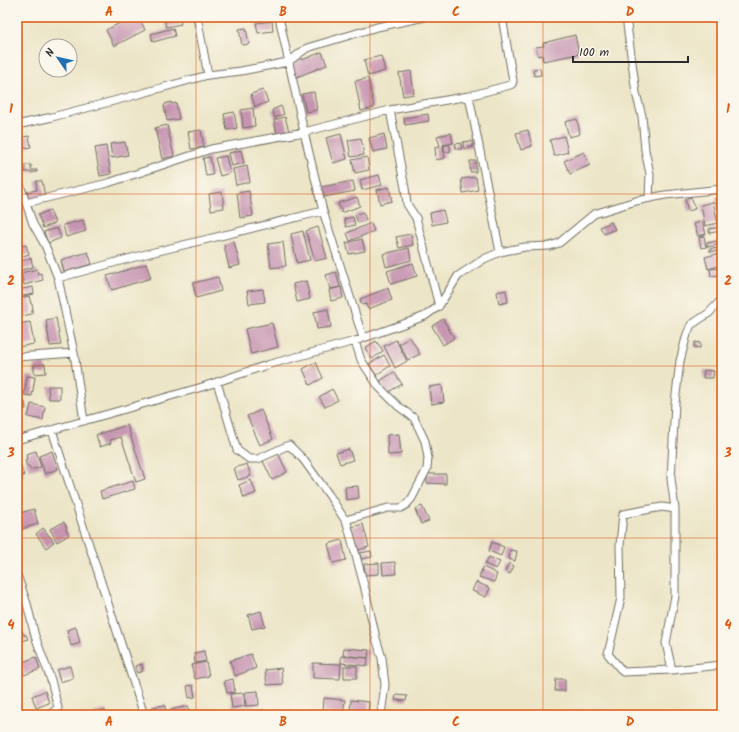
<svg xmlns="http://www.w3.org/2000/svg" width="739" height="732" font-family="Kalam,sans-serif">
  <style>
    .building { fill: #c694b1 }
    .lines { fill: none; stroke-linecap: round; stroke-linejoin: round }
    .street-casing { stroke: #6f6c62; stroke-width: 9 }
    .street { stroke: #fff; stroke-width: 7 }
    .grid { fill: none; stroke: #df570e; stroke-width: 1; stroke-opacity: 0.55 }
    .neatline { fill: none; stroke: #df570e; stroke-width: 1.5 }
    .grid-label { font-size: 13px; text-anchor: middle; font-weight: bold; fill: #df570e }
  </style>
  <rect width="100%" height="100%" fill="#fbf7ec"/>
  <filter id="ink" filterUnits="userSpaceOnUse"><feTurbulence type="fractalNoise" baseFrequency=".025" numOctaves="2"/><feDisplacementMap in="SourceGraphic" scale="8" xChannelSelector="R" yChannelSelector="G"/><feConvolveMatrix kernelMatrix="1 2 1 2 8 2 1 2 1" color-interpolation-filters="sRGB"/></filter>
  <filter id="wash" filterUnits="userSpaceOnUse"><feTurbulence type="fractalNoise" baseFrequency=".012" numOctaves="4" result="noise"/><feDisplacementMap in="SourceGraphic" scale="16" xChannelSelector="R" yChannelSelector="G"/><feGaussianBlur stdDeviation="0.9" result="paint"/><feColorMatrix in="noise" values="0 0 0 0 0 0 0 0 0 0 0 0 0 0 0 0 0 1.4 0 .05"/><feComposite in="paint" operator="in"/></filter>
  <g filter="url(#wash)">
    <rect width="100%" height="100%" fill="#ece5c7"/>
    <g id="blocks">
      <!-- building -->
      <path class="building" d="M132 17H139L145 30 114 46 106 30Z
        M170 17H176V18L180 17 181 24 166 27 164 18Z
        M272 21 273 31 258 33 256 23Z
        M173 28 175 36 153 42 151 34Z
        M246 28 249 44 242 45 239 29Z
        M575 35 579 54 543 61 542 55 538 56 536 47 544 46 543 43Z
        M322 52 327 65 294 78 289 63 301 58 302 60Z
        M381 56 385 71 368 76 364 60Z
        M540 68 541 75 534 76 533 69Z
        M411 71 414 94 403 96 399 73Z
        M368 78 374 108 361 111 355 81Z
        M263 90 268 102 255 107 251 94Z
        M314 92 317 110 306 112 302 94Z
        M171 102 172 104 176 103 179 119 167 121 164 106 165 105V104Z
        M281 106 284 114 275 118 272 110Z
        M253 108 255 126 243 128 241 110Z
        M234 112 237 128 227 130 224 114Z
        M428 114 429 121 405 125 404 118Z
        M285 117 289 131 277 134 274 120Z
        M577 119 580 134 569 137 565 122Z
        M167 125 174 156 162 159 155 128Z
        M201 130 204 147 191 149 188 132Z
        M528 130 532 146 521 150 516 133Z
        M451 133 453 143 443 145 445 158 436 160 435 147 440 146 437 136Z
        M341 134 347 159 333 163 326 138Z
        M384 134 387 149 373 152 369 138Z
        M29 136 31 147 18 149 17 138Z
        M564 136 568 152 554 156 550 140Z
        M361 138 364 155 351 157 348 140Z
        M472 141 473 147 464 149 463 142Z
        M125 142 128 155 112 158 110 144Z
        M461 143 462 149H456L455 144Z
        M444 145H450V152H444Z
        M106 146 111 174 100 176 95 148Z
        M241 150 244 163 232 166 229 153Z
        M584 152 590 165 570 174 564 161Z
        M226 156 230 173 220 176 215 158Z
        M210 157 213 175 206 176 203 158Z
        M367 157 369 170 355 173 352 160Z
        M470 161H476V172H470Z
        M25 165H31V170H37V172H25Z
        M247 166 250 182 236 185 233 169Z
        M379 175 382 185 362 190 360 180Z
        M476 177 478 190 463 193 461 179Z
        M36 181H42L45 197 28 200 27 192 37 190Z
        M353 181 355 191 324 197 321 187Z
        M389 187 392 201 380 204 377 190Z
        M249 191 253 216 240 218 237 193Z
        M222 192 224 208 211 210 209 194Z
        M721 196 722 209 718 210 715 198Z
        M357 197 360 206 342 213 338 203Z
        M691 197 695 209 688 211 685 199Z
        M713 202 718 223 705 226 701 205Z
        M50 210 55 223 43 228 38 215Z
        M443 210 446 222 432 225 430 213Z
        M363 212 366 220 358 223 355 215Z
        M353 217 355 225 346 227 344 219Z
        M83 220 86 231 66 237 63 225Z
        M702 221 706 234 698 236 694 224Z
        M611 222 615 229 604 234 600 227Z
        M371 223 374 231 350 241 347 233Z
        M318 227 327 258 315 261 306 231Z
        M722 227V231L709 233V229Z
        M57 228 61 238 48 243 44 232Z
        M303 231 310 260 297 263 291 234Z
        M411 234 413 245 399 248 396 237Z
        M704 236 706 247 701 248 699 237Z
        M362 239 365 251 349 254 346 243Z
        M722 240V252H719L718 245 707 247V243Z
        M234 242 240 265 229 268 224 245Z
        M283 242 286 266 271 268 268 244Z
        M26 245 29 254 17 258V247Z
        M409 248 411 260 386 267 383 254Z
        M718 248V251L710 252V249Z
        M88 252 92 264 64 272 61 260Z
        M717 254 718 257 722 256V265L708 269 705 257Z
        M31 258 33 267 17 271V262Z
        M413 263 417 276 391 284 387 271Z
        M146 264 151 278 112 290 107 276Z
        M722 268V275L711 276 710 269Z
        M37 269 38 274 41 273 43 280 24 285 21 273Z
        M336 272 340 287 330 289 326 275Z
        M218 277 221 291 196 298 193 283Z
        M306 281 310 299 297 302 293 284Z
        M33 287 34 294 17 297V290Z
        M341 287 343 298 331 301 329 290Z
        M388 288 392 300 368 309 366 304 362 305 360 299Z
        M263 289 265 302 249 304 247 291Z
        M506 290 508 302 499 304 497 292Z
        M29 296 31 304H32L33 310H32V314L17 317V299Z
        M328 309 331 327 317 329 314 312Z
        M56 318 61 345 50 346 46 320Z
        M443 319 454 338 443 345 432 326Z
        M30 322 34 344 18 347 17 340V324Z
        M272 323 278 347 251 354 245 329Z
        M410 337 420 354 408 360 399 344Z
        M396 340 407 361 395 368 384 346Z
        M376 341 383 351 372 359 365 348Z
        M695 342 700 343V348L694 347Z
        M384 355 390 366 376 375 369 364Z
        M316 362 323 378 310 385 303 369Z
        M45 364 46 373 34 374V365Z
        M704 370 714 371 713 378H703Z
        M394 372 402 384 387 393 380 381Z
        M27 376 35 377 32 396 24 395Z
        M442 385 444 402 431 404 429 387Z
        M48 386H60V399H49Z
        M332 389 338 400 325 407 319 397Z
        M25 402 26 409 17 411V404Z
        M31 404 45 407 43 420 28 417Z
        M261 410 273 439 260 445 247 416Z
        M127 425 145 479 136 482 121 437 110 440 111 443 100 447 96 435Z
        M399 434 401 454 388 455 387 435Z
        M349 449 353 460 340 464 336 453Z
        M36 451 41 467 30 470 29 466 27 467 25 460H27L26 454Z
        M52 451 58 469 45 474 39 456Z
        M278 453 287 472 272 480 263 461Z
        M17 454 24 476 17 478Z
        M247 464 251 476 238 480 234 468Z
        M427 474H446V484L427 483Z
        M251 480 256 493 244 498 239 485Z
        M133 481 135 489 102 499 100 491Z
        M358 486 359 498 346 500 345 487Z
        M422 506 429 521 421 524 415 509Z
        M34 509 38 524 18 530 17 524V514Z
        M64 522 67 528 66 529 69 535 57 542 50 529Z
        M363 524 369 547 358 550 352 527Z
        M43 528 54 542 46 548 36 534Z
        M342 540 346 560 333 563 328 544Z
        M492 542 504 547 501 556 489 551Z
        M510 550 517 551 515 561 509 559Z
        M371 551 372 557 361 559 360 553Z
        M489 557 500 562 496 569 485 564Z
        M395 562 396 574 383 575 382 563Z
        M379 563V574L365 575 364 564Z
        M509 563 514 566 510 574 505 571Z
        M483 567 497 574 494 582 479 577Z
        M476 582 490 588 486 597 472 591Z
        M261 611 265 626 252 629 248 615Z
        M76 627 80 643 71 646 67 630Z
        M22 631 24 635H26L28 639 17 643V632Z
        M344 648 369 650 368 658 343 655Z
        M204 651 206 661 195 663 194 653Z
        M251 654 256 668 235 676 230 661Z
        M341 656 368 658 367 666 341 663Z
        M36 657 40 669 24 675 20 663Z
        M206 662 209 676 195 679 191 665Z
        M313 663 341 664 340 679 313 678Z
        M142 664 143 671 137 673 135 666Z
        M70 666 73 678 60 682 57 670Z
        M344 666H357V678H344Z
        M281 668 283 684 267 685 265 670Z
        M233 679 235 692 227 693 224 681Z
        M556 679H565V691H555Z
        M193 685 195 697 189 698 187 686Z
        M45 691 49 703 36 708 32 696Z
        M258 691 259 705 246 706 245 692Z
        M244 693 245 706 232 708 230 694Z
        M396 695 407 696 406 701 395 700Z
        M324 698 345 700 343 715 323 713Z
        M351 700 369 702 368 714 350 712Z
        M165 705 166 715H153L152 707Z
        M188 706 190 715H171L170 710Z
        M105 710 106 715H94V713Z
        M264 710V715H256L255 711Z"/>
    </g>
  </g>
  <g filter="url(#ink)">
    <use href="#blocks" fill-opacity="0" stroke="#6f6c62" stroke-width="1"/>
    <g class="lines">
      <!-- street casing -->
      <g class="street-casing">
        <path id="street" d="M197 17 208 75
          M279 17 304 132 323 211 363 338
          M626 17 636 93 642 116 645 150 650 174 649 198
          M469 96 500 252
          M390 110 405 188 407 204 416 218 439 306
          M17 125 52 117 125 98 208 75 241 71 288 62 307 48 377 27 425 17
          M17 176 33 224 45 245 58 278 74 353 84 421
          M26 203 108 183 211 149 304 132 390 110 469 96 510 85 512 84 513 81 502 17
          M58 278 146 254 323 211
          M722 299 709 313 691 325 687 334 680 361 675 403 671 479 675 509V596L666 643 672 670 722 665
          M17 357 74 353
          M217 382 237 450 249 459H258L289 445 303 459 329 495 347 523 364 585 376 638 382 658 385 685 381 715
          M52 430 144 715
          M17 440 202 387 267 365 355 341 409 322 425 316 439 306 458 276 484 259 500 252 525 247 550 246 559 243 594 214 636 201 665 195 722 189
          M347 523V521L349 519 388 508H401L406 505 412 498 427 469 428 458 425 441 414 418 398 406 379 387 361 360 355 341
          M17 575 27 604 35 636 51 680 58 708 49 715
          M672 670 623 672 608 654 621 598 620 545 623 514 662 507 675 509"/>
      </g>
      <!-- street -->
      <use href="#street" class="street"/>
    </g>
  </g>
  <!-- grid -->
  <path class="grid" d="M196 17V715M370 17V715M543 17V715M17 194H722M17 366H722M17 538H722"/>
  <!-- margin -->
  <rect width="739" height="732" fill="none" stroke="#fbf7ec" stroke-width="44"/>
  <!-- north arrow -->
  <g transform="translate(58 58) rotate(304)"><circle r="19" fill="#fbf7ec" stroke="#a8a59f"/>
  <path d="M0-3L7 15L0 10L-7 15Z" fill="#1f6fb2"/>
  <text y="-6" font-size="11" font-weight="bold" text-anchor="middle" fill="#2b2b2b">N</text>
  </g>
  <!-- scale -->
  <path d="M573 56v6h115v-6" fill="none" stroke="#2b2b2b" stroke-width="2"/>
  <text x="579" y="56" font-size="12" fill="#2b2b2b" stroke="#fbf7ec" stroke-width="3" paint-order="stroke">100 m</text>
  <rect x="22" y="22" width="695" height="688" class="neatline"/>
  <g class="grid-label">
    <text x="109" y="16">A</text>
    <text x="283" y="16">B</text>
    <text x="456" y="16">C</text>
    <text x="630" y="16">D</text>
    <text x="11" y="113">1</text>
    <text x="728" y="113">1</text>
    <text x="11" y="285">2</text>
    <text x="728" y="285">2</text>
    <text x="11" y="457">3</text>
    <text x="728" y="457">3</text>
    <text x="11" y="629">4</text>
    <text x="728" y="629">4</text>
    <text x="109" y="726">A</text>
    <text x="283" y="726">B</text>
    <text x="456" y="726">C</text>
    <text x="630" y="726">D</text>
  </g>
</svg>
